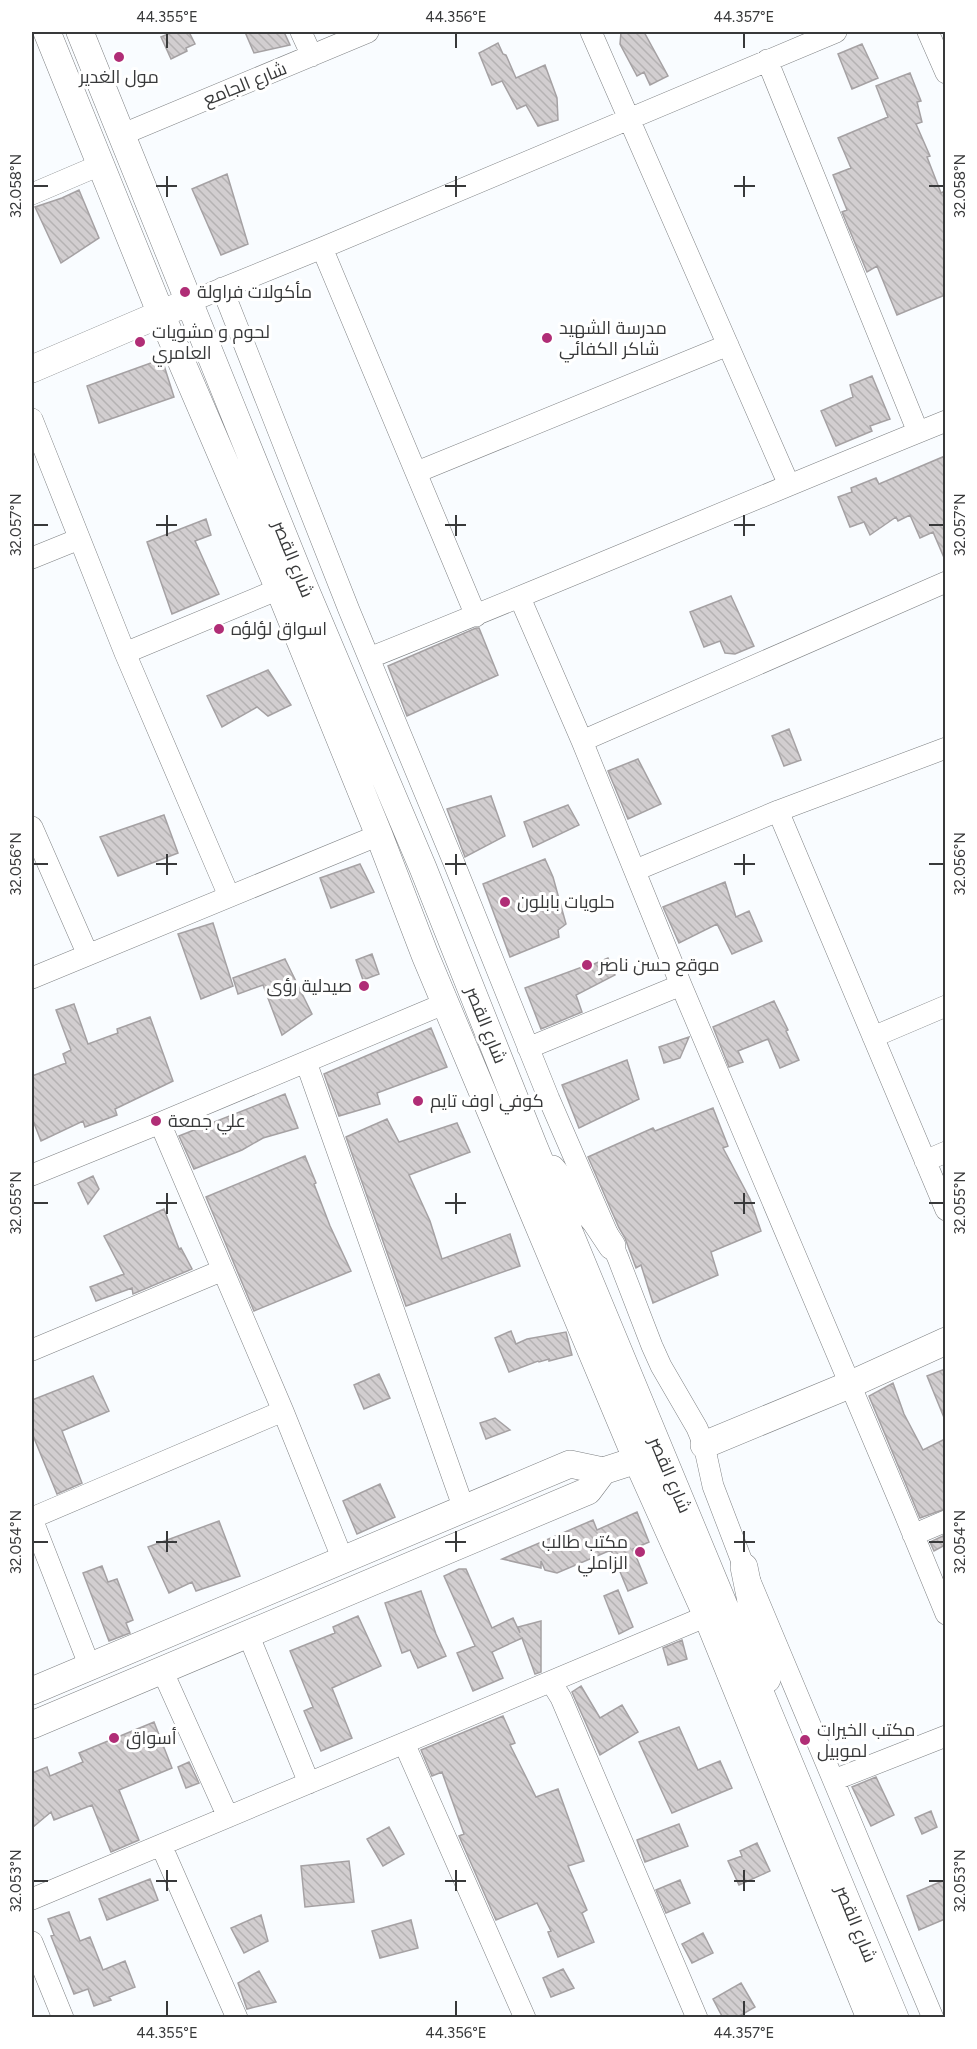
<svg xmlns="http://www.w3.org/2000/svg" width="977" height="2049" font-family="Figtree,Cairo,sans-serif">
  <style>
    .building { fill: url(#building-back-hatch); stroke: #a5a1a3; stroke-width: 1.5 }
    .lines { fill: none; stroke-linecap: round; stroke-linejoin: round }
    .minor-casing { stroke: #7e8083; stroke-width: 22 }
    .tertiary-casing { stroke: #7e8083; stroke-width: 28 }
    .minor { stroke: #fff; stroke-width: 21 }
    .tertiary { stroke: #fff; stroke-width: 27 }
    .ticks { fill: none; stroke: #38393a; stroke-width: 2 }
    .poi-dot { fill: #b02d76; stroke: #fff; stroke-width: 2 }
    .labels { text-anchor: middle; stroke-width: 6; stroke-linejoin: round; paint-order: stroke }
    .poi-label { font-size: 18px; fill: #38393a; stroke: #fff; text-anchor: start }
    .street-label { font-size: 18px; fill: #38393a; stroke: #fff }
    .neatline { fill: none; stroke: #38393a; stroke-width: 2 }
    .ticks-label { font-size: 15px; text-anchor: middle; fill: #38393a }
  </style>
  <defs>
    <pattern id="building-back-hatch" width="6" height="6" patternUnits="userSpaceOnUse" patternTransform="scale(1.5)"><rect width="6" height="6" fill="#d2ced0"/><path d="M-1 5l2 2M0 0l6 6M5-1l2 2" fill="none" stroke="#b5b2b3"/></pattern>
  </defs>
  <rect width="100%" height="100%" fill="#f9fcff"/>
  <!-- building -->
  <path class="building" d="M173 32H189L195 44 186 48 187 51 171 59 161 37Z
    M245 32H284L290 45 254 53Z
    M621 32H644L668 76 650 85 644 72 637 76 620 44Z
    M498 43 503 54 506 55 516 78 545 65 557 98 558 120 538 126 526 105 517 109 502 81 492 85 479 53Z
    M862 44 878 78 852 89 838 54Z
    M910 73 921 101 917 102 922 122 916 124 930 156 927 157 941 193 945 191V295L897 315 877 266 867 272 842 212 847 210 833 175 851 168 838 138 888 117 876 86Z
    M227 174 248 244 221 255 192 189Z
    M79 190 99 238 61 263 35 207 62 198Z
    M162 359 174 397 99 423 87 386Z
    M872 376 890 419 870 426 872 431 836 446 821 411 853 397 850 385Z
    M945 456V560L933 532 920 538 910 515 898 521 896 517 870 535 864 522 850 527 838 497 852 492 851 488 876 478 879 484Z
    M206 519 211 535 195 541 219 594 172 614 147 542Z
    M731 596 754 646 735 654 725 653 720 641 704 647 690 612Z
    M476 628H479L498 675 407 716 388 666Z
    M268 670 291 705 268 716 257 707 222 727 207 696Z
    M789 729 801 760 784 766 772 736Z
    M638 759 661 804 628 819 608 771Z
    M491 796 505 836 465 857 447 809Z
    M568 805 579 825 533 847 524 822Z
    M164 815 178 853 118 876 100 837Z
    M545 859 553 877 566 924 558 930 559 937 510 957 483 884Z
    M360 864 374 892 331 908 320 878Z
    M725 882 736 917 749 911 762 941 732 954 717 924 679 943 663 907Z
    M213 923 233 986 201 999 178 934Z
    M372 954 379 974 363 980 356 960Z
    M608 958 615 975 576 995 582 1012 541 1029 525 988 582 967V969Z
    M285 959 312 1014 282 1035 263 985 238 994 233 978Z
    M774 1001 788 1030 786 1031 799 1060 780 1068 768 1039 738 1051 743 1062 729 1067 713 1027Z
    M74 1004 88 1044 118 1033 117 1029 150 1017 173 1081 115 1109 117 1115 85 1127 83 1121 41 1141 32 1118V1076L66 1063 63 1054 71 1050 56 1010Z
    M431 1028 447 1067 377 1093 380 1104 339 1116 324 1074Z
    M689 1037 680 1058 664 1063 659 1047Z
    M627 1060 639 1099 579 1128 562 1085Z
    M285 1094 298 1128 263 1138 242 1150 194 1169 179 1136Z
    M713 1108 728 1146 723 1148 750 1199 761 1231 711 1252 718 1275 653 1303 641 1265 636 1268 625 1238 619 1228 588 1157 653 1128 655 1131Z
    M387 1119 399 1142 457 1123 470 1152 409 1175 430 1221 442 1259 510 1234 520 1266 406 1306 346 1137Z
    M305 1156 316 1183 314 1184 330 1226 351 1271 254 1311 206 1197Z
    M93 1176 99 1189 88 1204 78 1183Z
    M164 1209 179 1249 181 1248 192 1269 133 1294 132 1288 96 1301 90 1287 124 1274 104 1236Z
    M511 1331 516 1344 527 1339 566 1332 572 1355 549 1361V1359L539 1362 538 1361 509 1372 495 1338Z
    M945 1369V1420L927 1376Z
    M379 1374 390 1398 364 1409 354 1385Z
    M93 1376 109 1411 62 1431 82 1483 57 1494 32 1433V1400Z
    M893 1383 904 1414 923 1450 945 1439V1509L920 1518 869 1396Z
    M495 1418 510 1430 486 1439 480 1423Z
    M380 1484 395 1517 357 1534 343 1501Z
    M637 1512 649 1542 633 1549 647 1583 628 1591 611 1550 557 1573 545 1570 541 1561V1568L502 1559 593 1520 597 1530Z
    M219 1521 240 1576 196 1591 192 1582 169 1593 148 1547Z
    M945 1535V1545L934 1551 930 1542Z
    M102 1566 108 1582 117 1579 133 1620 126 1623 130 1633 109 1641 83 1573Z
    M459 1569H466L492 1628 513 1618 520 1633 518 1627 541 1621V1672L535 1674 522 1638 492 1652 503 1678 473 1691 457 1653 475 1646 444 1576Z
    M618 1590 633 1627 619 1634 604 1596Z
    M421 1591 436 1634 446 1656 418 1668 410 1650 402 1653 385 1603Z
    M358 1616 381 1666 332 1688 352 1738 321 1751 304 1711 313 1707 290 1651 335 1633 333 1627Z
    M682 1640 687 1659 668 1665 663 1648Z
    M581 1686 600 1718 622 1705 638 1732 600 1755 572 1692Z
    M503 1716 515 1743 510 1745 536 1797 558 1789 584 1861 568 1866 587 1910 582 1913 594 1942 558 1957 548 1932 551 1931 537 1903 496 1920 459 1836 464 1834 442 1772 432 1776 421 1750Z
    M154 1722 172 1768 119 1790 139 1840 111 1852 92 1805 54 1820 51 1812 32 1828V1773L47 1767 50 1776 83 1762 79 1753Z
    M679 1727 698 1770 720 1761 732 1788 672 1813 639 1742Z
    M189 1762 199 1783 186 1788 178 1767Z
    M876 1777 894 1815 871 1826 852 1787Z
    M931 1811 937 1827 922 1834 915 1818Z
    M679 1824 688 1846 645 1862 637 1840Z
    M389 1827 404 1854 383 1866 367 1839Z
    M757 1843 770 1871 739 1885 728 1861 742 1856 740 1851Z
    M349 1861 354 1902 305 1907 301 1866Z
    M150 1879 158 1900 107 1920 99 1899Z
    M680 1880 690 1903 666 1913 656 1890Z
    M945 1880V1919L919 1930 907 1896Z
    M69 1912 80 1941 90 1937 103 1970 125 1961 135 1987 109 1997 111 2000 94 2006 88 1989 74 1994 51 1936 54 1935 48 1919Z
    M261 1915 268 1941 244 1953 231 1928Z
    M411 1920 418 1948 380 1958 372 1931Z
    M703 1933 713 1953 692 1963 682 1944Z
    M563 1969 574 1988 551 1997 543 1978Z
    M259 1971 276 2002 247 2009 238 1983Z
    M741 1983 755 2007 736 2018H723L713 1999Z"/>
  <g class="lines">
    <!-- minor casing -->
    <g class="minor-casing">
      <path id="minor" d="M301 32 312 56
        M591 32 789 485
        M928 32 946 73
        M767 60 918 432
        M121 135 368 32
        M32 194 100 165
        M322 248 476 616
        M222 288 349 610 454 863 549 1099 618 1258 652 1346 661 1366 697 1428 704 1445 713 1486 744 1567 933 2018
        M189 302 322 248 836 32
        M32 419 125 653 229 896
        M417 472 728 345
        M32 558 79 539
        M520 598 582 741 681 985 904 1512 946 1614
        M125 653 279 589
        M369 658C562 581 753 499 946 421
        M582 741 946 582
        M778 811 946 1210
        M32 827 88 955
        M636 870 778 811 946 748
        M32 978 379 835
        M873 1037 946 1006
        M528 1048 681 985
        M306 1062 464 1509
        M160 1123 283 1411 343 1560
        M925 1161 946 1152
        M32 1175 160 1123 446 1003
        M32 1350 223 1270
        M32 1518 283 1411
        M32 1519 90 1667
        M913 1535 946 1521
        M248 1634 309 1783
        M162 1670 228 1817
        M551 1682 561 1698 697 2018
        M404 1743 525 2018
        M834 1780 946 1736
        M161 1845 237 2018
        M32 1899 707 1616
        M32 1942 63 2018"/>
    </g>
    <!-- tertiary casing -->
    <g class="tertiary-casing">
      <path id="tertiary" d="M47 32 161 314 279 589 379 835 425 955 637 1460 707 1616 870 2018
        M80 32 303 584 423 868 534 1147 895 2018
        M32 369 177 307
        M552 1169 596 1222 612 1246
        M704 1445 849 1385 946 1341
        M744 1567 767 1679
        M32 1691 570 1464 603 1471 637 1460
        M32 1725 588 1491 603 1471"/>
    </g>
    <!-- minor -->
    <use href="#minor" class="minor"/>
    <!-- tertiary -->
    <use href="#tertiary" class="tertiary"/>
  </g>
  <!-- ticks -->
  <path class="ticks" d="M167 33V48M456 33V48M744 33V48M167 176V197M456 176V197M744 176V197M33 186H48M156 186H177M445 186H466M734 186H755M929 186H944M167 515V536M456 515V536M744 515V536M33 525H48M156 525H177M445 525H466M734 525H755M929 525H944M167 854V875M456 854V875M744 854V875M33 864H48M156 864H177M445 864H466M734 864H755M929 864H944M167 1193V1214M456 1193V1214M744 1193V1214M33 1203H48M156 1203H177M445 1203H466M734 1203H755M929 1203H944M167 1531V1552M456 1531V1552M744 1531V1552M33 1542H48M156 1542H177M445 1542H466M734 1542H755M929 1542H944M167 1870V1891M456 1870V1891M744 1870V1891M33 1881H48M156 1881H177M445 1881H466M734 1881H755M929 1881H944M167 2001V2016M456 2001V2016M744 2001V2016"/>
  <!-- markers -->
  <g class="poi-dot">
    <circle cx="119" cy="57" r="6"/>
    <circle cx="185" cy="292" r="6"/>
    <circle cx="547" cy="338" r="6"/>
    <circle cx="140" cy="342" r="6"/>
    <circle cx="219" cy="629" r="6"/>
    <circle cx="505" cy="902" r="6"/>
    <circle cx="587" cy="965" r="6"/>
    <circle cx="364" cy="986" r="6"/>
    <circle cx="418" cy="1101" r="6"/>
    <circle cx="156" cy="1121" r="6"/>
    <circle cx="640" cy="1552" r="6"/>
    <circle cx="114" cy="1738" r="6"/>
    <circle cx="805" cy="1740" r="6"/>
  </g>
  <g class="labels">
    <!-- poi labels -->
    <g class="poi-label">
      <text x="119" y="83" text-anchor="middle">مول الغدير</text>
      <text x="197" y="298">مأكولات فراولة</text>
      <text x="559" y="334">مدرسة الشهيد<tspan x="559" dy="21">شاكر الكفائي</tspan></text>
      <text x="152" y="338">لحوم و مشويات<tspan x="152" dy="21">العامري</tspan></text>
      <text x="231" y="635">اسواق لؤلؤه</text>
      <text x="517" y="908">حلويات بابلون</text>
      <text x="599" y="971">موقع حسن ناصر</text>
      <text x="352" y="992" text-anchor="end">صيدلية رؤى</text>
      <text x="430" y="1107">كوفي اوف تايم</text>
      <text x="168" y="1127">علي جمعة</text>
      <text x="628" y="1548" text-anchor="end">مكتب طالب<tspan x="628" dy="21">الزاملي</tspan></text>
      <text x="817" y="1736">مكتب الخيرات<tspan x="817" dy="21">لموبيل</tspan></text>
      <text x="126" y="1744">أسواق</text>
    </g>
    <!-- street labels -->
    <g class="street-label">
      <text transform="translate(245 84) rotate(-22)" y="6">شارع الجامع</text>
      <text transform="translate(293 559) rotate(68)" y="6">شارع القصر</text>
      <text transform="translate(486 1025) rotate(68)" y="6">شارع القصر</text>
      <text transform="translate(670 1475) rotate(67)" y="6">شارع القصر</text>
      <text transform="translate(856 1924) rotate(68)" y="6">شارع القصر</text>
    </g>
  </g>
  <!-- border -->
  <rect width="977" height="2049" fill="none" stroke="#ffffff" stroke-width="66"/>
  <rect x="33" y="33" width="911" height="1983" class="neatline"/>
  <g class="ticks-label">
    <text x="167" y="22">44.355°E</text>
    <text x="456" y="22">44.356°E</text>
    <text x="744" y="22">44.357°E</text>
    <text transform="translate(16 186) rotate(-90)" y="5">32.058°N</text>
    <text transform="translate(960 186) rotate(-90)" y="5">32.058°N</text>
    <text transform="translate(16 525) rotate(-90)" y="5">32.057°N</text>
    <text transform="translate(960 525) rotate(-90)" y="5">32.057°N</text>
    <text transform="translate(16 864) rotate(-90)" y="5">32.056°N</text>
    <text transform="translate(960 864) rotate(-90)" y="5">32.056°N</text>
    <text transform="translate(16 1203) rotate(-90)" y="5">32.055°N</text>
    <text transform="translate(960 1203) rotate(-90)" y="5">32.055°N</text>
    <text transform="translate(16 1542) rotate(-90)" y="5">32.054°N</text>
    <text transform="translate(960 1542) rotate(-90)" y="5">32.054°N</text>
    <text transform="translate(16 1881) rotate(-90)" y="5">32.053°N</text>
    <text transform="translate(960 1881) rotate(-90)" y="5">32.053°N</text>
    <text x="167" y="2038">44.355°E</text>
    <text x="456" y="2038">44.356°E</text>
    <text x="744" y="2038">44.357°E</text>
  </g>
</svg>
